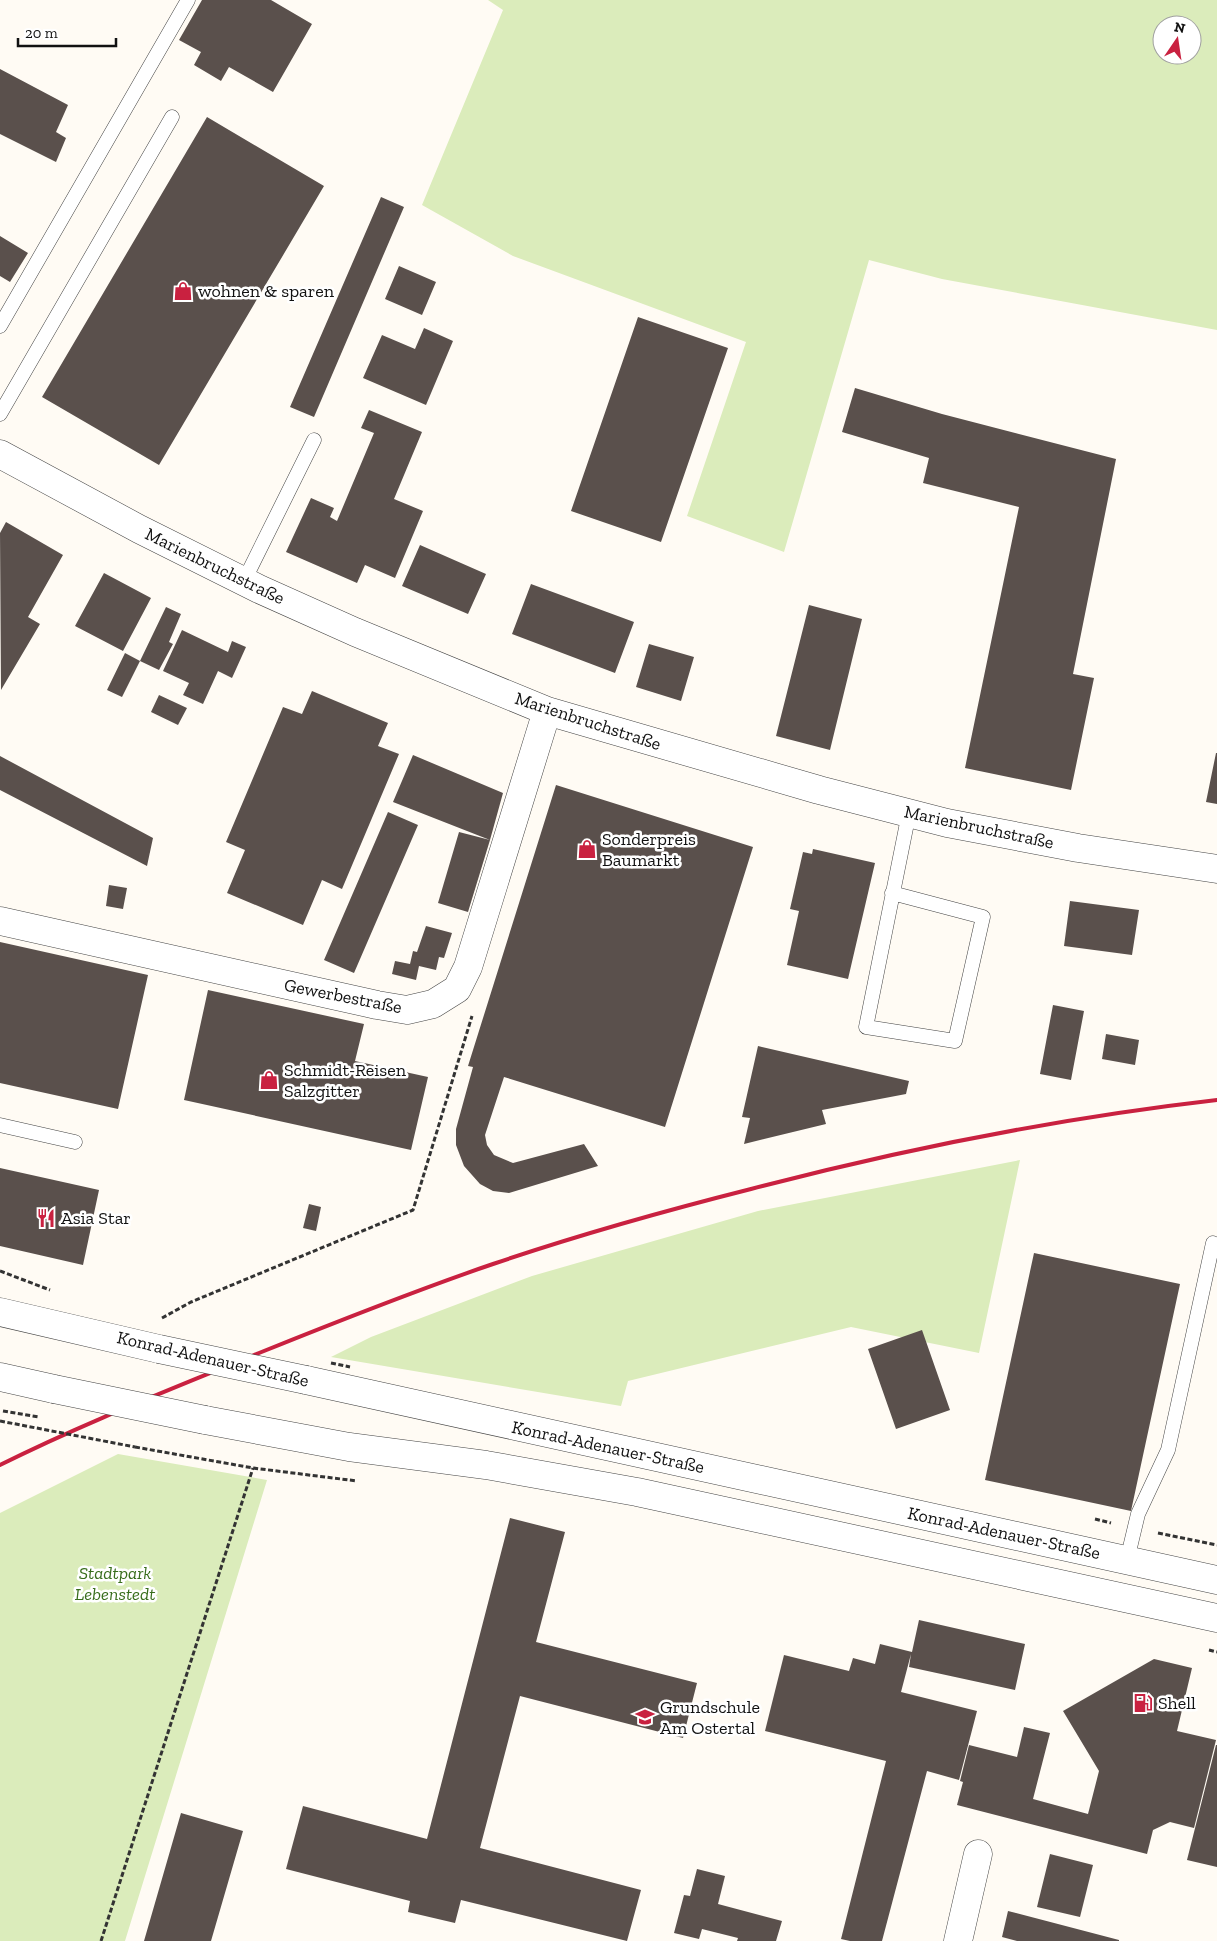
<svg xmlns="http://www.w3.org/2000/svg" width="1217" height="1941" font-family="'Zilla Slab',serif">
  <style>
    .green { fill: #dbecbb; fill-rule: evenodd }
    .building { fill: #5a504c }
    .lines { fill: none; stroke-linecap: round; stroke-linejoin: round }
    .service-casing { stroke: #444; stroke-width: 15 }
    .minor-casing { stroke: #444; stroke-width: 29 }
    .tertiary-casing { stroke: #444; stroke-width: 29 }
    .path { stroke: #333; stroke-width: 3; stroke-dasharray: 5 2.5; stroke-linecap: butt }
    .service { stroke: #fff; stroke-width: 14 }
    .minor { stroke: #fff; stroke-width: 28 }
    .tertiary { stroke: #fff; stroke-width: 28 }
    .rail { stroke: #c92140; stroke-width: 4 }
    .tertiary-bridge-casing { stroke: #444; stroke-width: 29; stroke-linecap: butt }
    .path-bridge { stroke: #333; stroke-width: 3; stroke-dasharray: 5 2.5; stroke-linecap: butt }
    .tertiary-bridge { stroke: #fff; stroke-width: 28 }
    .labels { text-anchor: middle; stroke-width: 5; stroke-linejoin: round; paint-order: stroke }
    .poi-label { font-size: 18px; fill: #111; stroke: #fff; text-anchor: start }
    .street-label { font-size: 18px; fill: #111; stroke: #fff }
    .park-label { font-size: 18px; font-style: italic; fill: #386d1c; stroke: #fff }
  </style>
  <rect width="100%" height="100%" fill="#fffbf4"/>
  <!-- green -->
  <path class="green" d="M488 0H1217V330L942 279 869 260 784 552 687 516 746 342 513 256 422 205 503 10ZM1162 25H1192V55H1162Z
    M1020 1160 979 1353 851 1327 628 1381 621 1406 331 1357 371 1337 532 1276 758 1211Z
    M118 1454 267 1480 125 1941H0V1513Z"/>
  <!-- building -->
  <path class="building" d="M202 0H271L312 24 273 92 229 67 221 81 194 65 201 52 179 40Z
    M0 69 68 105 56 132 66 138 56 162 0 134Z
    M207 117 324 186 159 465 42 397Z
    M381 197 404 207 314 417 290 407Z
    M0 236 28 253 10 282 0 276Z
    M399 266 436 282 422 315 385 299Z
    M638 317 728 348 661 542 571 511Z
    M424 328 453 341 426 405 363 378 382 335 415 349Z
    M855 388 942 414 1116 459 1073 674 1094 678 1071 790 965 768 1019 507 923 483 929 458 842 432Z
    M369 410 422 432 394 499 423 511 395 578 365 565 357 583 286 552 311 498 334 508 330 517 337 521 374 433 361 428Z
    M6 522 63 555 28 617 40 624 1 690 0 533Z
    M420 545 486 574 468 614 402 586Z
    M104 573 151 598 123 651 75 626Z
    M531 584 634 622 615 673 512 634Z
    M809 605 862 619 830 750 776 736Z
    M166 607 181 614 169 642 173 644 159 670 140 661Z
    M182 630 228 652 232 641 246 647 232 678 218 671 203 704 183 695 189 683 163 671Z
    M649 644 694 657 681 701 636 687Z
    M125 653 140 661 122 697 107 690Z
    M312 691 388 723 378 746 399 754 342 889 322 880 303 925 227 893 245 850 226 842 283 707 302 714Z
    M159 695 187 708 178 725 151 712Z
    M1216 753H1217V804L1206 802Z
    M413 755 503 793 490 840 393 802Z
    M0 756 153 838 147 866 0 790Z
    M556 785 753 847 665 1127 504 1077 485 1135 487 1145 494 1155 513 1163 584 1144 598 1166 509 1193 493 1191 480 1184 464 1166 456 1145V1129L473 1067 468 1066Z
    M388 812 418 825 354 973 324 960Z
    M459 832 490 840 468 912 438 903Z
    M813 849 875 863 848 979 787 965 799 911 790 909 803 852 812 854Z
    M109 885 127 888 123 909 106 906Z
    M1070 901 1139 910 1132 955 1064 946Z
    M426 926 452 933 444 958 439 957 436 970 419 966 416 980 392 974 395 961 410 964 413 951 417 952Z
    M0 942 148 975 118 1109 0 1083Z
    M208 990 364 1024 355 1061 428 1077 411 1150 184 1100Z
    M1053 1005 1084 1011 1071 1080 1040 1074Z
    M1106 1034 1139 1040 1135 1065 1102 1059Z
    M758 1046 909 1081 906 1094 822 1110 826 1124 744 1144 750 1118 742 1117Z
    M0 1168 99 1190 83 1265 0 1246Z
    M309 1204 321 1207 316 1231 303 1228Z
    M1034 1253 1180 1284 1131 1511 985 1480Z
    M922 1330 950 1410 896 1429 868 1349Z
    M510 1518 565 1532 536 1642 697 1683 683 1738 520 1696 480 1848 641 1890 627 1941 461 1900 455 1923 408 1912 410 1901 286 1869 303 1806 427 1839Z
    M919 1620 1025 1644 1015 1690 909 1667 911 1654 901 1692 977 1711 959 1780 927 1771 882 1941H850L841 1939 886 1761 765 1731 784 1655 849 1671 853 1658 875 1664 880 1644 912 1652Z
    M1154 1659 1192 1668 1177 1731 1216 1740 1194 1828 1170 1822 1153 1830 1147 1854 957 1805 963 1782 960 1781 969 1745 1017 1757 1024 1727 1050 1733 1033 1799 1088 1814 1099 1771 1063 1711Z
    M1216 1745H1217V1867L1187 1860Z
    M181 1813 243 1831 211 1941H144Z
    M1050 1854 1093 1865 1080 1917 1037 1907Z
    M697 1869 725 1876 718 1904 782 1921 776 1941H737L738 1938 702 1929 699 1939 674 1933 684 1895 690 1896Z
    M1008 1911 1119 1940V1941H1017L1002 1937Z"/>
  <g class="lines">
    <!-- service casing -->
    <g class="service-casing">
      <path id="service" d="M0 326 188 0
        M0 414 172 117
        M244 581 314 440
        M892 893 983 917 955 1041 866 1027 909 813
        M0 1125 75 1142
        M1127 1560 1138 1514 1168 1450 1213 1243"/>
    </g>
    <!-- minor casing -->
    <g class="minor-casing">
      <path id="minor" d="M0 454 139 529 259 589 355 632 547 711 819 790 947 823 1078 848 1217 869
        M0 921 377 1005 407 1010 433 1004 457 989 468 967 547 711
        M958 1941 978 1854"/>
    </g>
    <!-- tertiary casing -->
    <g class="tertiary-casing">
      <path id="tertiary" d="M0 1312 159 1349
        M0 1377 54 1389
        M306 1380 1217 1580
        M205 1420 349 1447 486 1465 637 1492 1217 1618"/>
    </g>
    <!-- path -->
    <path class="path" d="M0 1271 50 1290
      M162 1318 191 1302 413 1210 472 1016
      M135 1447 253 1468 357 1481
      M1095 1519 1111 1523
      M1158 1533 1217 1545
      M1209 1650 1217 1652
      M101 1941 253 1468"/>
    <!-- service -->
    <use href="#service" class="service"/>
    <!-- minor -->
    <use href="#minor" class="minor"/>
    <!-- tertiary -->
    <use href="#tertiary" class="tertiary"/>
    <!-- rail -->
    <path class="rail" d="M0 1465C84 1423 172 1389 259 1353 336 1322 414 1291 493 1264 578 1235 664 1211 751 1189 904 1149 1060 1118 1217 1100"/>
    <!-- tertiary-bridge casing -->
    <g class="tertiary-bridge-casing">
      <path id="tertiary-bridge" d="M159 1349 306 1380
        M54 1389 205 1420"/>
    </g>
    <!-- path-bridge -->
    <path class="path-bridge" d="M331 1363 350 1367
      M3 1411 39 1417
      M0 1421 135 1447"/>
    <!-- tertiary-bridge -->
    <use href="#tertiary-bridge" class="tertiary-bridge"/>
  </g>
  <!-- icons -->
  <defs>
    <g id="shop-bare" transform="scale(1.5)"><path d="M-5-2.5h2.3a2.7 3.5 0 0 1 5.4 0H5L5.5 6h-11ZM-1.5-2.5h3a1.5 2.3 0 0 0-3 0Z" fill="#c92140" stroke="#fff" stroke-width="2.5" paint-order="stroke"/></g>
    <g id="restaurant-bare" transform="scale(1.5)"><path d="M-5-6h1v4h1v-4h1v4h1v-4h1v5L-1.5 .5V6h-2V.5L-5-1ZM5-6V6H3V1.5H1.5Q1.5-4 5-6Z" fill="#c92140" stroke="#fff" stroke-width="2.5" paint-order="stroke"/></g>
    <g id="fuel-bare" transform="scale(1.5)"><path d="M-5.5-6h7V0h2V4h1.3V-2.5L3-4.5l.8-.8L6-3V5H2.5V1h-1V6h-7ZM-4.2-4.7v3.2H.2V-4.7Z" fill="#c92140" stroke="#fff" stroke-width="2.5" paint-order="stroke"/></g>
    <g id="school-bare" transform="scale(1.5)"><path d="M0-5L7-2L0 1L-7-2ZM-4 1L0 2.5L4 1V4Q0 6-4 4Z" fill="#c92140" stroke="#fff" stroke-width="2.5" paint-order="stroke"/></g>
  </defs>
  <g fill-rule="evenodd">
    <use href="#shop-bare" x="183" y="291"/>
    <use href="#shop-bare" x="587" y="849"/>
    <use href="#shop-bare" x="269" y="1080"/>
    <use href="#restaurant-bare" x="46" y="1218"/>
    <use href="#fuel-bare" x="1143" y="1703"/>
    <use href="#school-bare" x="645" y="1717"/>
  </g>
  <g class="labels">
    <!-- poi labels -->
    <g class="poi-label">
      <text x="198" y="297">wohnen &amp; sparen</text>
      <text x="602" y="845">Sonderpreis<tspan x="602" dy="21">Baumarkt</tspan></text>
      <text x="284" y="1076">Schmidt-Reisen<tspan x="284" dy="21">Salzgitter</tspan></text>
      <text x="61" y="1224">Asia Star</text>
      <text x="1158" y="1709">Shell</text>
      <text x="660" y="1713">Grundschule<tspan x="660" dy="21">Am Ostertal</tspan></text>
    </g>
    <!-- street labels -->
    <g class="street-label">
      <text transform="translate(215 566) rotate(26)" y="6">Marienbruchstraße</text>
      <text transform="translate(588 721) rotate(18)" y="6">Marienbruchstraße</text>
      <text transform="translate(979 827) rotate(12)" y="6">Marienbruchstraße</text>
      <text transform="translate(343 996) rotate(11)" y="6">Gewerbestraße</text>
      <text transform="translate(213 1359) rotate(13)" y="6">Konrad-Adenauer-Straße</text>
      <text transform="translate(608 1447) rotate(12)" y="6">Konrad-Adenauer-Straße</text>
      <text transform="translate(1004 1533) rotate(12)" y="6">Konrad-Adenauer-Straße</text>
    </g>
    <!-- park labels -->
    <g class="park-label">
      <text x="115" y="1579">Stadtpark<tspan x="115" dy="21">Lebenstedt</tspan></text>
    </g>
  </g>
  <!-- north arrow -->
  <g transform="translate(1177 40) rotate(13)"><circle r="24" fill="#ffffff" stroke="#a0a0a0"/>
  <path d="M0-4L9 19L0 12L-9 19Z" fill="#c92140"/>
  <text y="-8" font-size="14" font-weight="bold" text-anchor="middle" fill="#111111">N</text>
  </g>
  <!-- scale -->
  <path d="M18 38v8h98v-8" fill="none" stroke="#111111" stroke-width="2.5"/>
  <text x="25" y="38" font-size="15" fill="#111111" stroke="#ffffff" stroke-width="4" paint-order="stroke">20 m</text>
</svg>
